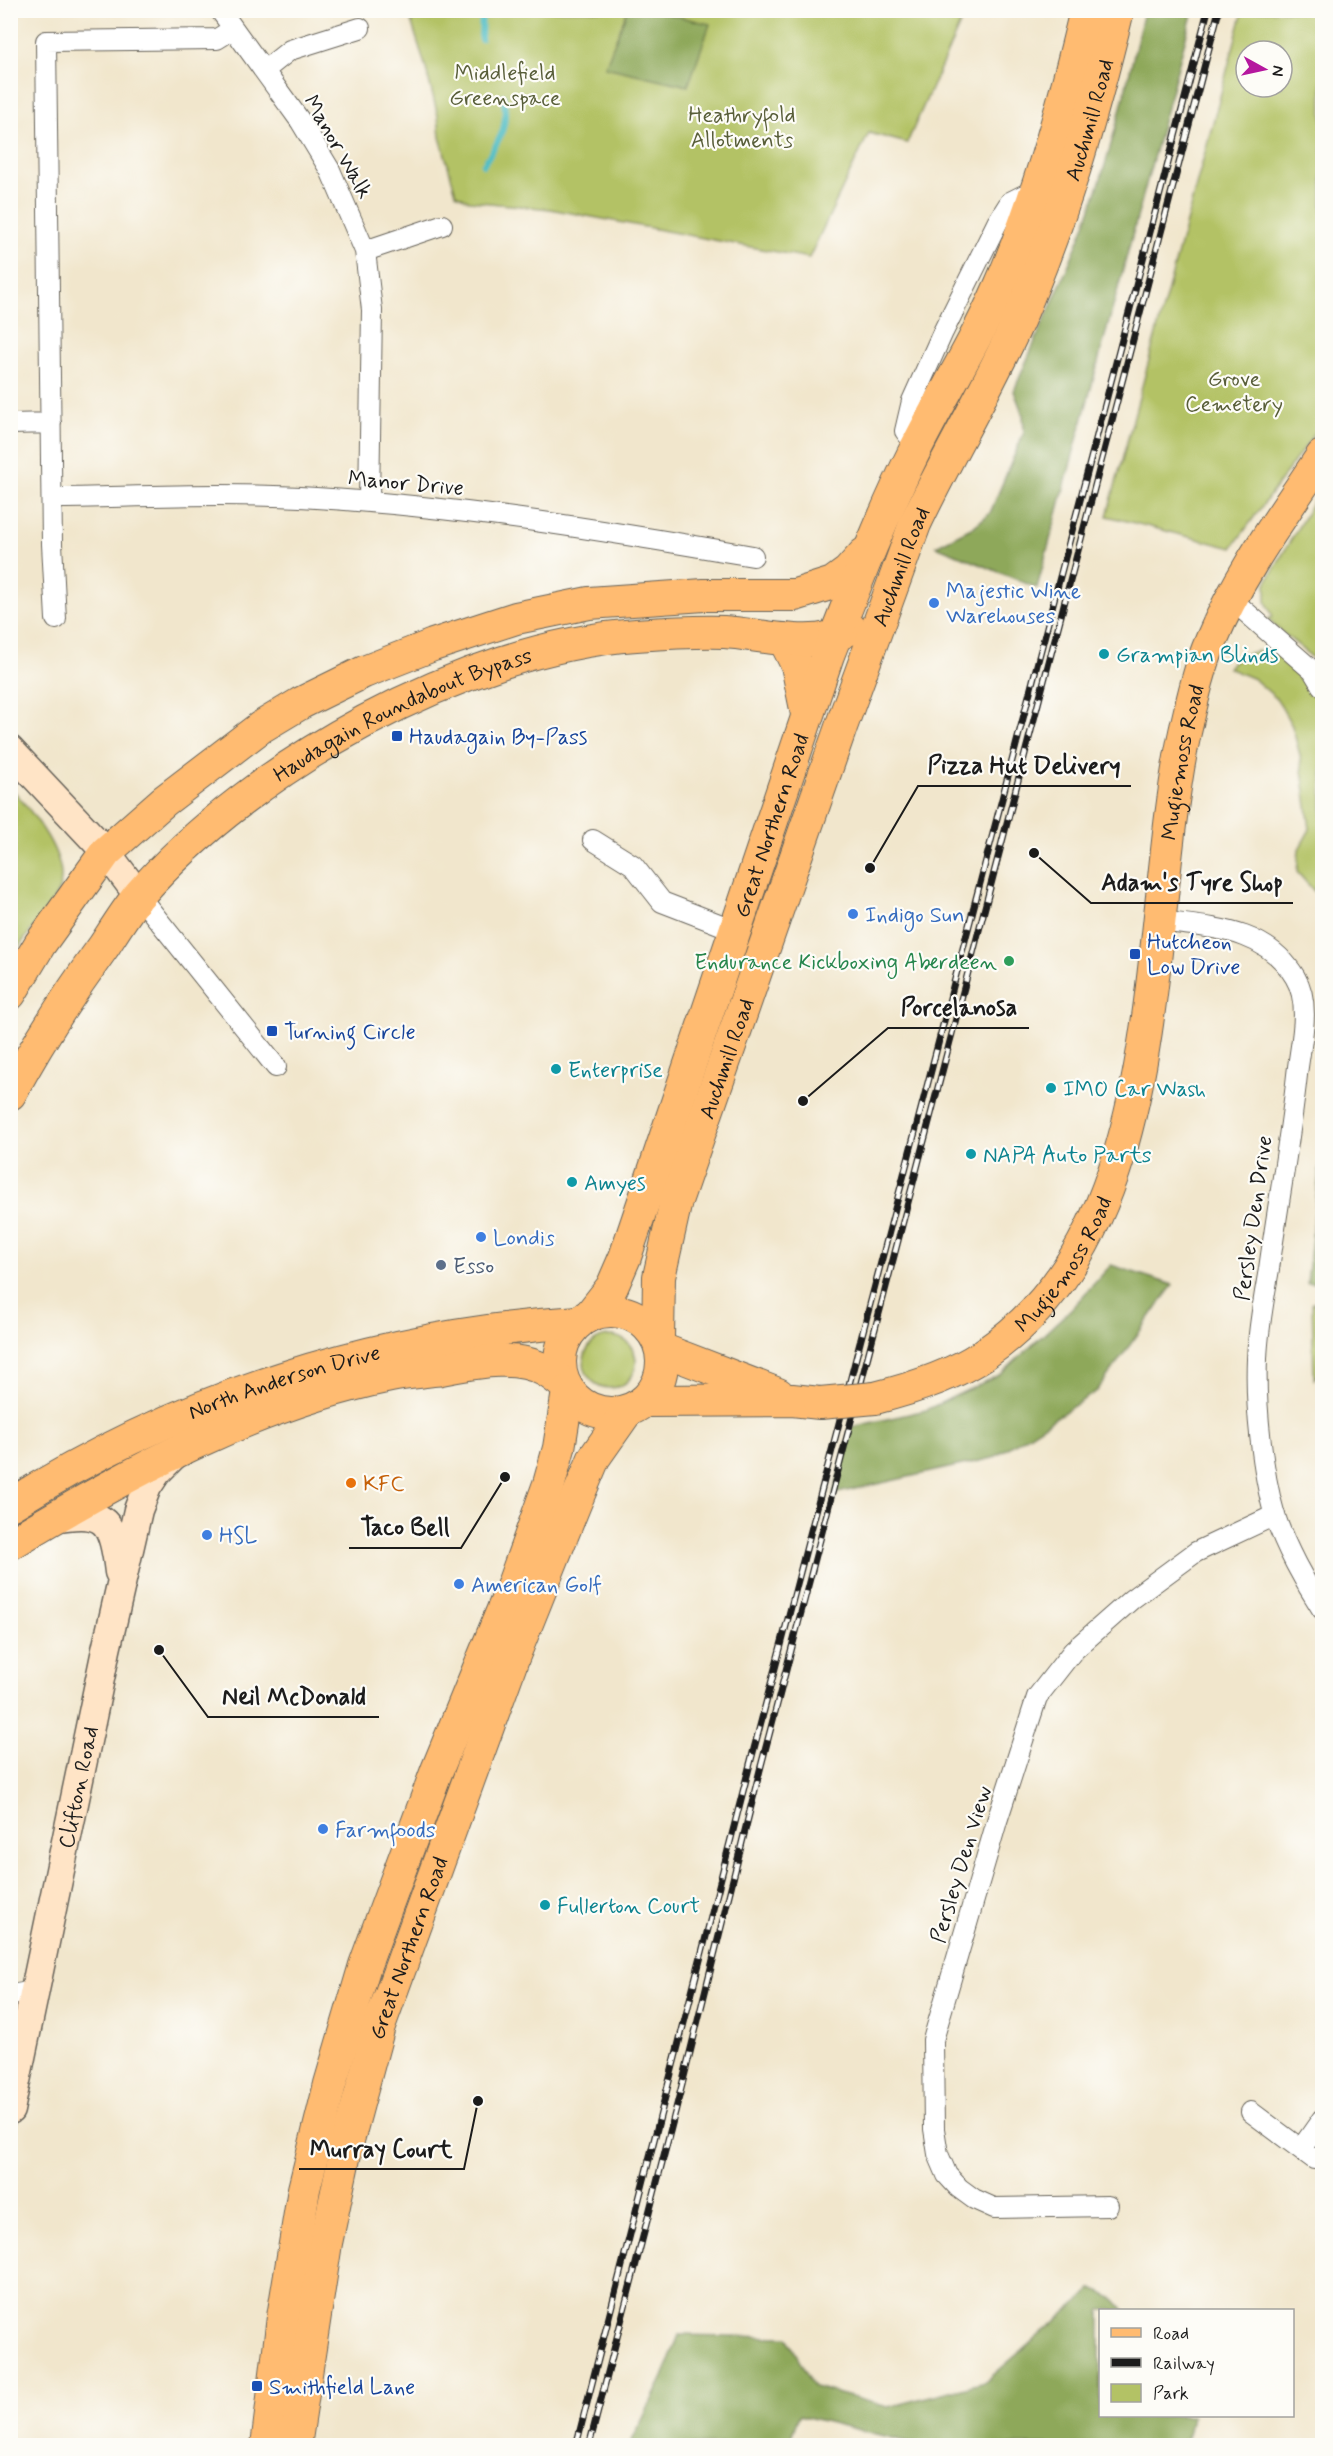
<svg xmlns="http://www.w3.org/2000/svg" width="1333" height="2456" font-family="Mynerve,sans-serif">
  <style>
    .green { fill: #b3c265; stroke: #686f40; stroke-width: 1.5; fill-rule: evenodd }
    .forest { fill: #8ea85a; stroke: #55623b; stroke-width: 1.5 }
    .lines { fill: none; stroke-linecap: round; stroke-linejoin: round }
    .stream { stroke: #4fbdc4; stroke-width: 6 }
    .street-casing { stroke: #67635a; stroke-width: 22 }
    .secondary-casing { stroke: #67635a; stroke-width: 31 }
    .primary-casing { stroke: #67635a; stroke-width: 34 }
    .street { stroke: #fff; stroke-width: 20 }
    .secondary { stroke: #ffe4c6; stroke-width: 28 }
    .primary { stroke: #ffbb71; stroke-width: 32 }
    .rail-casing { stroke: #1c1c1c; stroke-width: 7 }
    .rail { stroke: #fdfcf7; stroke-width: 4.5; stroke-dasharray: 14; stroke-linecap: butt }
    .primary-bridge-casing { stroke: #67635a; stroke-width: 34; stroke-linecap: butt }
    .primary-bridge { stroke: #ffbb71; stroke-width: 32 }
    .shop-dot { fill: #3f7fe0; stroke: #fdfcf7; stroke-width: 2 }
    .culture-dot { fill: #0f9aa8; stroke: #fdfcf7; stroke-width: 2 }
    .transit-dot { fill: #1a4fb4; stroke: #fdfcf7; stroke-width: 2 }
    .leisure-dot { fill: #2e9e5b; stroke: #fdfcf7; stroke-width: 2 }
    .service-dot { fill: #5c6f8a; stroke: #fdfcf7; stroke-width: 2 }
    .food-dot { fill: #e8710a; stroke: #fdfcf7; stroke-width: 2 }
    .labels { text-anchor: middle; stroke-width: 4.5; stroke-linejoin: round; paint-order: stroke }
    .park-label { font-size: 22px; fill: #585e39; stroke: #fdfcf7 }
    .street-label { font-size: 22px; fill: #1c1c1c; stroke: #fdfcf7 }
    .shop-label { font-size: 22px; fill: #366cbe; stroke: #fdfcf7; text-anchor: start }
    .culture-label { font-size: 22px; fill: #0d838f; stroke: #fdfcf7; text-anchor: start }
    .transit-label { font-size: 22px; fill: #164399; stroke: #fdfcf7; text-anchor: start }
    .leisure-label { font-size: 22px; fill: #27864d; stroke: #fdfcf7; text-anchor: end }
    .service-label { font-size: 22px; fill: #4e5e75; stroke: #fdfcf7; text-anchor: start }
    .food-label { font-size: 22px; fill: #c56008; stroke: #fdfcf7; text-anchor: start }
    .leader { fill: none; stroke: #1c1c1c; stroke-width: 2 }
    .callout-dot { fill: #1c1c1c; stroke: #fdfcf7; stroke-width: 2 }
    .callout-label { font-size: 24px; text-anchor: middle; font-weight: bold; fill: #1c1c1c; stroke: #fdfcf7; stroke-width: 4.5; stroke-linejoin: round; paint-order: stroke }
  </style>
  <rect width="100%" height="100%" fill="#fdfcf7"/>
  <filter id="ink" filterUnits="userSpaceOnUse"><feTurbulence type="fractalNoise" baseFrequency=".0167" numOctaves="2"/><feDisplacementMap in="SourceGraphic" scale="12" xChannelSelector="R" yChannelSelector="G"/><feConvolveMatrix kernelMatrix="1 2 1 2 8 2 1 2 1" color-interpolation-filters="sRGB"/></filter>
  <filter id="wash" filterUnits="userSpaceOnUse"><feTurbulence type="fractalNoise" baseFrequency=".008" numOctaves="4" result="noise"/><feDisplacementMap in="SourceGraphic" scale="24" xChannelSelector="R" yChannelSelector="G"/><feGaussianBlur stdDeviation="1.35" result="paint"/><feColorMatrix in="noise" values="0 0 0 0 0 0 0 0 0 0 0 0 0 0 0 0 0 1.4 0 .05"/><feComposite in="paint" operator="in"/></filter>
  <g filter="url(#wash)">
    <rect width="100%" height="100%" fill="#f1e6cc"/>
    <!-- green -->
    <path class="green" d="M957 10 964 15 907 143 869 133 809 258 550 209 470 201 456 194 440 137 438 116 425 65 408 11Z
      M1243 11H1322V423L1232 548 1107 516ZM1246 51H1282V87H1246Z
      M1322 486V669C1308 649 1285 638 1268 619L1273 617 1266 602V583Z
      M1257 651 1279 655 1304 677 1322 706V900L1297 872 1299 849 1310 829 1300 755 1292 726 1277 699 1254 679 1228 668 1239 656Z
      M11 788C30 809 71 859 59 889 51 908 23 939 11 958Z
      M1322 1302V1370L1314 1379 1312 1303Z
      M584 1362a26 26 0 1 1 52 0a26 26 0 1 1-52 0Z"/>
    <!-- forest -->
    <path class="forest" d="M627 11H655L710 24 688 86 605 67Z
      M1144 11H1193L1037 588 936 546 973 527 990 513 1024 432 1023 415 1014 391C1039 328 1070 269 1092 205 1114 142 1129 76 1144 11Z
      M1322 1145V1283H1307Z
      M1111 1265 1173 1285 1097 1391 993 1458 833 1494 852 1427 926 1410 1001 1374 1071 1309Z
      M1093 2289 1114 2299 1124 2310H1100V2416H1192L1186 2445H920L799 2415 788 2445H630L663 2377 679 2335 787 2337 814 2387 888 2407 985 2382Z"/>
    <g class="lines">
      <!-- stream -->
      <path class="stream" d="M481 39 482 10
        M483 165C499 141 510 127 503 96"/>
    </g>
  </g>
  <g filter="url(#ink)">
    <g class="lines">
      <!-- street casing -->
      <g class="street-casing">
        <path id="street" d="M220 10 301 122 330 170 365 251 372 310 369 502
          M265 70 290 50 360 28
          M365 251 442 225
          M10 424 51 423
          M917 447 905 431 912 401 943 332 998 221 1010 202 1024 195 1034 197
          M52 498C139 497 228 492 316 498 463 507 608 531 753 556
          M1231 599 1313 671 1322 686
          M56 619 52 544 46 41 217 39 233 29
          M593 840 633 865 662 902 737 931
          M139 896 276 1067
          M1159 921C1210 928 1265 927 1295 977 1312 1005 1300 1045 1297 1075 1290 1140 1278 1204 1269 1269 1264 1298 1258 1329 1257 1359 1255 1404 1262 1472 1275 1516 1285 1546 1305 1583 1322 1609
          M10 1995 36 1991
          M1251 2112 1314 2159
          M1301 2149 1322 2119
          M1108 2206 994 2208 974 2199 959 2188 947 2175 938 2154 934 2129 933 2040 997 1821 1037 1697 1073 1651 1132 1599 1196 1552 1275 1515"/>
      </g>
      <!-- secondary casing -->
      <g class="secondary-casing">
        <g id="secondary">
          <path d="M10 750 106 852 139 896"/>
          <path d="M54 1518C107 1508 113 1522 119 1572"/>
          <path id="s1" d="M10 2110 106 1650 138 1510 147 1487 157 1472 174 1455"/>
        </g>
      </g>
      <!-- primary casing -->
      <g class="primary-casing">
        <g id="primary">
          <path d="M784 639 797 665 807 714"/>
          <path d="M10 994 40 944 106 852 164 801 261 727 301 703 364 672 433 645 516 618 589 603 704 595H795L833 583 848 572 864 554"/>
          <path id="s2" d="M10 1094C38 1042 69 994 104 946 115 929 126 911 139 895 251 766 465 647 636 635 665 633 695 631 724 632 761 634 818 652 850 628"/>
          <circle cx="611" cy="1362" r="51"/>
          <path id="s3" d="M590 1315 612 1287 625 1257 828 655C855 586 882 516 915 450 945 390 981 333 1006 272 1041 187 1065 99 1086 10"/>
          <path id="s4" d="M658 1339 659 1277 676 1201 841 727 915 524C947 456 987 391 1018 321 1062 221 1092 117 1118 10"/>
          <path d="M661 1349 778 1394"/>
          <path id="s5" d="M875 1398C911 1389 952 1376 983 1355 1174 1227 1142 930 1185 732 1192 702 1199 669 1211 641 1239 574 1282 516 1322 456"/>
          <path d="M645 1401 792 1400 820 1403"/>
          <path id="s6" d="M10 1505C180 1398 378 1334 579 1322"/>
          <path d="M10 1544C128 1473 254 1404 390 1376 405 1373 420 1372 435 1370 469 1364 515 1352 546 1371 553 1375 559 1380 565 1385"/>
          <path d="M267 2446 283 2317 304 2189 330 2084 365 1965 384 1913 437 1770 511 1590 549 1484 559 1448 568 1391"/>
          <path id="s7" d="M295 2446 326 2243 347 2144 379 2026 513 1658 574 1506 594 1458 627 1411"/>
        </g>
      </g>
      <!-- street -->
      <use href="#street" class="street"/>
      <!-- secondary -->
      <use href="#secondary" class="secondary"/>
      <!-- primary -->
      <use href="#primary" class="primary"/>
      <!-- rail casing -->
      <g class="rail-casing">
        <path id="rail" d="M576 2446 750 1764 1208 10
          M589 2446 681 2089 761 1766 1219 10"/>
      </g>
      <!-- rail -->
      <use href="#rail" class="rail"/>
      <!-- primary-bridge casing -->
      <g class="primary-bridge-casing">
        <path id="primary-bridge" d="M820 1403 875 1398"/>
      </g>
      <!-- primary-bridge -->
      <use href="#primary-bridge" class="primary-bridge"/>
    </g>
  </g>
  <!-- markers -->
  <g class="shop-dot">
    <circle cx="934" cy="603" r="6"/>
    <circle cx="853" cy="914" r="6"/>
    <circle cx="481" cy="1237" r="6"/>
    <circle cx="207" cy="1535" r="6"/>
    <circle cx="459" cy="1584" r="6"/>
    <circle cx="323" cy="1829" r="6"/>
  </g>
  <g class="culture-dot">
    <circle cx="1104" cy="654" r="6"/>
    <circle cx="556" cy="1069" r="6"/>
    <circle cx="1051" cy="1088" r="6"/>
    <circle cx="971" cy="1154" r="6"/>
    <circle cx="572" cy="1182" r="6"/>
    <circle cx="545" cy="1905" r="6"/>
  </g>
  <g class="transit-dot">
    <rect x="391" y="730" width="12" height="12" rx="3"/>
    <rect x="1129" y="948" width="12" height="12" rx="3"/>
    <rect x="266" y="1025" width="12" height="12" rx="3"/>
    <rect x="251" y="2380" width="12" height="12" rx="3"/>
  </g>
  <circle class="leisure-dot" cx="1009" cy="961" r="6"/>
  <circle class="service-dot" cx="441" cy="1265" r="6"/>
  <circle class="food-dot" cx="351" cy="1483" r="6"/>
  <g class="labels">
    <!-- park labels -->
    <g class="park-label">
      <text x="505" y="80">Middlefield<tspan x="505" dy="25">Greenspace</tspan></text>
      <text x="742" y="122">Heathryfold<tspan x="742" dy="25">Allotments</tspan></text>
      <text x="1234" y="386">Grove<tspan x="1234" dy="25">Cemetery</tspan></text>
    </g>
    <!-- street labels -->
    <g class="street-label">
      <text dy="8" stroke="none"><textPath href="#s4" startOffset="1299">Auchmill Road</textPath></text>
      <text transform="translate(339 146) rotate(60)" y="8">Manor Walk</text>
      <text transform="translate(406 482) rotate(5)" y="8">Manor Drive</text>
      <text dy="8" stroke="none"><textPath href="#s4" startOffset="813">Auchmill Road</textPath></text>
      <text dy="8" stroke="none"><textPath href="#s2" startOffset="561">Haudagain Roundabout Bypass</textPath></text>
      <text dy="8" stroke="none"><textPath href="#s5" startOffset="762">Mugiemoss Road</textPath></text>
      <text dy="8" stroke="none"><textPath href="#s3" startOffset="524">Great Northern Road</textPath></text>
      <text dy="8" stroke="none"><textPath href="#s4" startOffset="291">Auchmill Road</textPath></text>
      <text transform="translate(1252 1218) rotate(-82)" y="8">Persley Den Drive</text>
      <text dy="8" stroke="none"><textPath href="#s5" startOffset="240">Mugiemoss Road</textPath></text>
      <text dy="8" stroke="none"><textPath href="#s6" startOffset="302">North Anderson Drive</textPath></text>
      <text dy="8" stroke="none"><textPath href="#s1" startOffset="330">Clifton Road</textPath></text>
      <text transform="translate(960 1864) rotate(-73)" y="8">Persley Den View</text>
      <text dy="8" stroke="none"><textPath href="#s7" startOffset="512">Great Northern Road</textPath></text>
    </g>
    <!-- shop labels -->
    <g class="shop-label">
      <text x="946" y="598">Majestic Wine<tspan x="946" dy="25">Warehouses</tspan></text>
      <text x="865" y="922">Indigo Sun</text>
      <text x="493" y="1245">Londis</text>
      <text x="219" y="1543">HSL</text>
      <text x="471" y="1592">American Golf</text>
      <text x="335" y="1837">Farmfoods</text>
    </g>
    <!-- culture labels -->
    <g class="culture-label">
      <text x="1116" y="662">Grampian Blinds</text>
      <text x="568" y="1077">Enterprise</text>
      <text x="1063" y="1096">IMO Car Wash</text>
      <text x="983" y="1162">NAPA Auto Parts</text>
      <text x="584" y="1190">Amyes</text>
      <text x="557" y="1913">Fullerton Court</text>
    </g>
    <!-- transit labels -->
    <g class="transit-label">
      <text x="409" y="744">Haudagain By-Pass</text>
      <text x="1147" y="949">Hutcheon<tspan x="1147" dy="25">Low Drive</tspan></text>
      <text x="284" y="1039">Turning Circle</text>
      <text x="269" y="2394">Smithfield Lane</text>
    </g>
    <!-- leisure labels -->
    <g class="leisure-label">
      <text x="997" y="969">Endurance Kickboxing Aberdeen</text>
    </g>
    <!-- service labels -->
    <g class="service-label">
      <text x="453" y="1273">Esso</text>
    </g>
    <!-- food labels -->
    <g class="food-label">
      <text x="363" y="1491">KFC</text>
    </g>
  </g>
  <!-- callouts -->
  <path class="leader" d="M870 868L918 786H1131M1034 853L1091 903H1293M803 1101L888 1028H1029M505 1477L461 1548H349M159 1650L208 1717H379M478 2101L464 2169H299"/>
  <g class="callout-dot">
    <circle cx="870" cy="868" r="6"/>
    <circle cx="1034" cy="853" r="6"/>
    <circle cx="803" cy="1101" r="6"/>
    <circle cx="505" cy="1477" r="6"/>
    <circle cx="159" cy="1650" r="6"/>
    <circle cx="478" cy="2101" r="6"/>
  </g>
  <g class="callout-label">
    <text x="1024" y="773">Pizza Hut Delivery</text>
    <text x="1192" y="890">Adam's Tyre Shop</text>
    <text x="959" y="1015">Porcelanosa</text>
    <text x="405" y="1535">Taco Bell</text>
    <text x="294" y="1704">Neil McDonald</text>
    <text x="381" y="2157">Murray Court</text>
  </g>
  <!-- margin -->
  <rect width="1333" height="2456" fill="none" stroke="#fdfcf7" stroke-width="36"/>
  <!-- legend -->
  <rect x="1099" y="2309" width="195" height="108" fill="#fdfcf7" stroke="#a3a29f" stroke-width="1.5"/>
  <rect x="1111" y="2328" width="30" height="9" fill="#ffbb71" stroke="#a3a29f" stroke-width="1.5"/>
  <text x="1153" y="2339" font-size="18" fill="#1c1c1c">Road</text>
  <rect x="1111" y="2358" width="30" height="9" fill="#1c1c1c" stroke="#a3a29f" stroke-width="1.5"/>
  <text x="1153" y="2369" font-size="18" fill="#1c1c1c">Railway</text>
  <rect x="1111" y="2384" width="30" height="18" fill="#b3c265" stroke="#a3a29f" stroke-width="1.5"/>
  <text x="1153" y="2399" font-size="18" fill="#1c1c1c">Park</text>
  <!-- north arrow -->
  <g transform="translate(1264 69) rotate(98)"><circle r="28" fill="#fdfcf7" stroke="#a3a29f" stroke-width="1.5"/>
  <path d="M0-4.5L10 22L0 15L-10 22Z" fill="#b5179e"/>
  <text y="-9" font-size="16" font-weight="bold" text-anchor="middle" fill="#1c1c1c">N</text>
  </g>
</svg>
